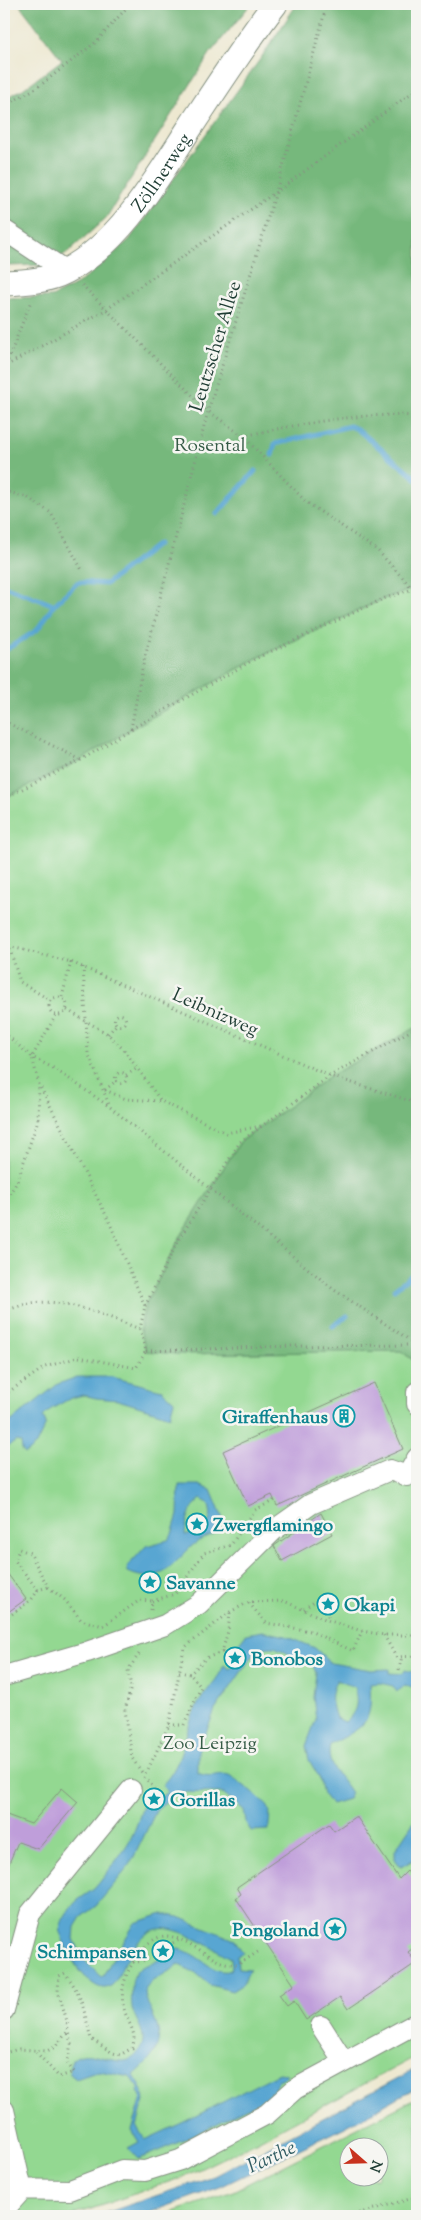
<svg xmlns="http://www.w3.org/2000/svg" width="421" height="2220" font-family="'Sorts Mill Goudy',serif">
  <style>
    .green { fill: #93d891; stroke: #598a62; fill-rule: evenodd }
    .forest { fill: #76b87b; stroke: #4a7a58 }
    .water { fill: #58a6d2; stroke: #3c7283; fill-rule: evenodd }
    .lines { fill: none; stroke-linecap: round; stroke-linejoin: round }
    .stream { stroke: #58a6d2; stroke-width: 5 }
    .building { fill: #bf9eda }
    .minor-casing { stroke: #869282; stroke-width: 22 }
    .major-casing { stroke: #869282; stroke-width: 27 }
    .path { stroke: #869282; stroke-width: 3; stroke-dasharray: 1 4; stroke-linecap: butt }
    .minor { stroke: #fff; stroke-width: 20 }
    .major { stroke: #fff; stroke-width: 25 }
    .labels { text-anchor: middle; stroke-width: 5; stroke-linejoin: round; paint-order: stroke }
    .street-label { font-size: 19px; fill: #1f3d34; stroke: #f6f6f2 }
    .park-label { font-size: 19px; fill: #365c47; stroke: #f6f6f2 }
    .culture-label { font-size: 19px; font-weight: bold; fill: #0d838f; stroke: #f6f6f2; text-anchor: start }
    .water-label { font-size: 20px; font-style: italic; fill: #305c63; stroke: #f6f6f2 }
  </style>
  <rect width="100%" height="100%" fill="#f6f6f2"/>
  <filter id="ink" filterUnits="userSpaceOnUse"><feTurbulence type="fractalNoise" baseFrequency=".02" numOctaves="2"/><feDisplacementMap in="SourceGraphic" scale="10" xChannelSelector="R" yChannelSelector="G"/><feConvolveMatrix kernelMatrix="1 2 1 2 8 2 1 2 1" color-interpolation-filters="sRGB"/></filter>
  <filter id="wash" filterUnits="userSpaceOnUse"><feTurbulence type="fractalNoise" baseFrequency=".0096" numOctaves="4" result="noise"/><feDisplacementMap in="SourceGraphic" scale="20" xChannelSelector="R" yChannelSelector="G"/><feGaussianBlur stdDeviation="1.12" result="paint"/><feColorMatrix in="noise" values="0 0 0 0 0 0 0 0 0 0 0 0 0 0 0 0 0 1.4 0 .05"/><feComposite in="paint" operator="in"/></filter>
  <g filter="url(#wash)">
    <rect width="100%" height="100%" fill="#ede8d0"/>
    <!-- green -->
    <path class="green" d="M413 589 417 591V1027L330 1076 240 1142 179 1239 145 1306 175 1354 401 1351 417 1363V2056L250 2145 183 2177 71 2216H4V798L81 760 131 729 255 659 383 599Z
      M417 2098V2216H163L231 2192ZM348 2148H378V2178H348Z"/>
    <!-- forest -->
    <path class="forest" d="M19 4H251L211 52 106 218 67 253 44 265 4 266V99L23 89 62 60Z
      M297 4H417V591L413 589 383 599 255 659 131 729 81 760 4 798V298L52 297 79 283 129 240 261 58Z
      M417 1027V1363L401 1351 175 1354 146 1351 140 1329 145 1306 179 1239 240 1142 330 1076Z"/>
    <!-- water -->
    <path class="water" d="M77 1377H112L162 1390 174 1401 170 1416 118 1400 96 1398 83 1395 71 1398 51 1409 43 1417 46 1424 36 1445 25 1454 22 1450 21 1443 16 1441 4 1450V1427L58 1384Z
      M179 1485H199L211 1490 223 1519 218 1532C210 1536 200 1539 193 1545 172 1564 161 1587 128 1572L127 1567 146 1546 168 1540 172 1534 178 1515ZM201 1499 208 1503C216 1524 204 1530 185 1535 186 1521 189 1508 201 1499Z
      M263 1631 286 1636 315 1648 331 1663 371 1670 389 1669V1673L403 1674 405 1670 417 1673V1688L404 1685 397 1692 393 1686 380 1683 370 1684C373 1725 364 1726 330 1745 325 1766 341 1776 351 1793L348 1799 331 1804 323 1794 319 1777 309 1760 306 1746 316 1719 313 1697 316 1673 313 1666 275 1647 258 1648 215 1710 198 1752V1773C211 1779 218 1772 229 1775 235 1778 264 1801 268 1807 272 1814 268 1823 269 1830L251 1831 246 1823 244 1810 223 1793 176 1792 156 1811 130 1865 96 1906 81 1917 75 1927 74 1939 84 1960 102 1977 135 1923 163 1914 179 1917 235 1940 243 1953 237 1956 238 1968 250 1969 243 1984 232 1991 210 1985 196 1973 179 1965 151 1982 145 1990C145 2001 151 2010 155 2020 166 2045 151 2060 134 2075L145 2097 137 2127 145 2140 184 2122 279 2073 286 2074V2077L278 2080 274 2095 184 2140 139 2159 128 2148 139 2142 132 2131 142 2097 138 2092V2088L130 2077 99 2071 76 2079 70 2074 69 2069 72 2060C89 2043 122 2074 137 2054 151 2037 137 2025 132 2008 131 2002 132 1995 132 1988 132 1982 133 1976 138 1970 143 1965 149 1965 155 1962 162 1958 167 1952 175 1949 196 1948 215 1980 232 1969L231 1958C217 1950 203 1942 188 1935 153 1920 143 1932 125 1962 120 1970 118 1983 109 1987 90 1997 56 1940 61 1925 63 1917 72 1905 78 1900 83 1896 89 1893 94 1889 103 1879 123 1852 130 1840 137 1827 141 1811 146 1797L152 1804 167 1792 162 1785C186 1761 183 1731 198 1704 206 1690 218 1680 224 1665L230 1669 241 1656 234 1649 246 1634ZM337 1680 354 1687C358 1702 358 1711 345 1722L336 1718C331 1704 329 1693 337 1680Z
      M417 1817V1864L413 1860 401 1867 395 1859V1850Z
      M417 2068V2087L345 2127 220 2187 140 2216H97L214 2176Z"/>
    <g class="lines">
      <!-- stream -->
      <path class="stream" d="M272 455 275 444 350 426 357 429 417 479
        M217 514 255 471
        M4 586 54 605
        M4 651 37 630 54 605 78 582 106 584 158 544
        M394 1289 417 1271
        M333 1326 347 1316"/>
    </g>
    <g id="blocks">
      <!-- building -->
      <path class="building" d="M374 1383 403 1449 277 1506 272 1495 248 1506 223 1451Z
        M321 1513 332 1534 282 1561 274 1546Z
        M4 1569 26 1599 4 1615Z
        M62 1788 78 1802 38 1849 18 1842 4 1875V1814L31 1824Z
        M356 1816 399 1879 407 1871 417 1882V1945L408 1952 416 1963 348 2009 340 1997 306 2020 294 2001 287 2006 279 1995 294 1985 236 1898 241 1894 237 1887 329 1824 334 1831Z"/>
    </g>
  </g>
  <g filter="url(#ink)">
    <use href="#blocks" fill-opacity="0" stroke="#869282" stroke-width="1"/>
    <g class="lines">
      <!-- minor casing -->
      <g class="minor-casing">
        <path id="minor" d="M4 230 66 271
          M417 1392V1404
          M4 1676 87 1652 165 1625 199 1604 274 1530 311 1504 390 1470 407 1476 417 1458
          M4 2010 30 1914 131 1790
          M321 2026 344 2062
          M4 2110 22 2190 4 2210
          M4 2189 70 2190 122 2170 145 2171 180 2160 267 2114 295 2089 417 2023"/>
      </g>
      <!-- major casing -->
      <g class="major-casing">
        <g id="major">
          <path id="s1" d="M4 283C25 282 47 281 66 271 121 243 159 175 191 126 218 85 245 43 275 4"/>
        </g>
      </g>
      <!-- path -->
      <path class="path" d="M4 106 38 87 96 42 130 4
        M82 285 208 411 243 436 306 502 377 550 413 589
        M6 365 31 301
        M4 370 6 366 107 309 276 192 417 89
        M243 436C300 424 359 412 417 416
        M4 491 27 497 51 513 82 570
        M4 721 81 760
        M131 729 142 669 208 411 276 192 327 4
        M4 798 81 760 131 729 255 659 383 599 413 589 417 591
        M4 930 20 982 50 1000
        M4 945 71 962 330 1076 417 1103
        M83 967 88 1053 110 1107
        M49 1006a9 9 0 1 1 18 0a9 9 0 1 1-18 0Z
        M62 997 71 962
        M67 1010 108 1034 124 1050 161 1101 226 1133 261 1126
        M114.5 1020a5.5 5.5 0 1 1 11 0a5.5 5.5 0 1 1-11 0Z
        M4 1033 32 1057 55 1069 110 1107 333 1289 417 1345
        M108 1034 116 1025
        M115.5 1078a5.5 5.5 0 1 1 11 0a5.5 5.5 0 1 1-11 0Z
        M126 1075 138 1068
        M105 1090 126 1099 161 1101
        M105 1090 116 1081
        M4 1202 17 1182 38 1120 39 1085
        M145 1306 179 1239 240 1142 330 1076 417 1027
        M4 1311C11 1309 19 1306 26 1304 64 1296 105 1316 140 1329
        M146 1351 294 1346 417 1345
        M4 1395 45 1367 79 1357 136 1368 146 1351 140 1329 145 1306 108 1219 39 1084 32 1057 56 1015
        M38 1590 15 1561 19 1549 30 1553 48 1587 65 1600 81 1620 103 1626 140 1600 152 1601 151 1610
        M152 1601 175 1594 204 1553 231 1545 255 1510 275 1500
        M249 1603 266 1623 310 1631 353 1651 362 1631
        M304 1609 318 1599 330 1608 327 1620
        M4 1620 32 1599 38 1590 48 1587
        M384 1635 396 1657 417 1656
        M222 1652 235 1660
        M139 1654 128 1670 131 1687 125 1710 132 1758 143 1774
        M399 1670 402 1656
        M179 1672 190 1674 206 1658 222 1652 228 1631 230 1613
        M169 1725H184L201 1687 190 1674
        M144 1778 169 1725 184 1648 230 1612 249 1602 284 1601 327 1620 362 1631 384 1635H417
        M148 1781 159 1794
        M411 1875 417 1858
        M133 1962C152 1963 162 1945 180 1940
        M36 2052 59 2077 74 2072 67 2063 71 2044 68 2032
        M4 2053 19 2049 47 2051 55 2047 68 2031 67 2021 58 1991 59 1976 65 1973C83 1996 84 2012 91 2039L113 2053 120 2055 132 2048C137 2034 131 2028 126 2015 117 1992 126 1970 141 1951 147 1944 156 1936 166 1936 184 1937 203 1953 218 1961 224 1963 231 1964 237 1965L258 1952
        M349 2216 417 2197"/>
      <!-- minor -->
      <use href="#minor" class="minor"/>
      <!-- major -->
      <use href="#major" class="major"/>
    </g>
  </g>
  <!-- icons -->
  <defs>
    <g id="building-ring" transform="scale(1.125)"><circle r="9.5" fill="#f6f6f2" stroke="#0f9aa8" stroke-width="1.5"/><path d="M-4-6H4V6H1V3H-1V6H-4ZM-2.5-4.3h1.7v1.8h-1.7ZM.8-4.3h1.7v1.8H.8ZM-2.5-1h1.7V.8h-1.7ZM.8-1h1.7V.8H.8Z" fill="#0f9aa8"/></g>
    <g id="sight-ring" transform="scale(1.125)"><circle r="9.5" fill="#f6f6f2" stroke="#0f9aa8" stroke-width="1.5"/><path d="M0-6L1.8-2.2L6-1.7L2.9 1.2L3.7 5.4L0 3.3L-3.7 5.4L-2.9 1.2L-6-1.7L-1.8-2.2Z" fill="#0f9aa8"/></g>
  </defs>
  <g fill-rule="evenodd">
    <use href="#building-ring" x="344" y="1416"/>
    <use href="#sight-ring" x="197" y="1524"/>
    <use href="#sight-ring" x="150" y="1582"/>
    <use href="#sight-ring" x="328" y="1604"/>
    <use href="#sight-ring" x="235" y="1658"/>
    <use href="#sight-ring" x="154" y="1799"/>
    <use href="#sight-ring" x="335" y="1929"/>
    <use href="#sight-ring" x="163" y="1951"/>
  </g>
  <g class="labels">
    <!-- street labels -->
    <g class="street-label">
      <text dy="7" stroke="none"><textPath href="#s1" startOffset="202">Zöllnerweg</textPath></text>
      <text transform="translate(214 346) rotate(-73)" y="7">Leutzscher Allee</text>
      <text transform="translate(216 1011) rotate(24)" y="7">Leibnizweg</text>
    </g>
    <!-- park labels -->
    <g class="park-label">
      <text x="210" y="451">Rosental</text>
      <text x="210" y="1749">Zoo Leipzig</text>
    </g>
    <!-- culture labels -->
    <g class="culture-label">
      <text x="328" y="1423" text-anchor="end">Giraffenhaus</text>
      <text x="213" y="1531">Zwergflamingo</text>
      <text x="166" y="1589">Savanne</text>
      <text x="344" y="1611">Okapi</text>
      <text x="251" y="1665">Bonobos</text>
      <text x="170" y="1806">Gorillas</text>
      <text x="319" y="1936" text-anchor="end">Pongoland</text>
      <text x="147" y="1958" text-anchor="end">Schimpansen</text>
    </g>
    <!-- water labels -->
    <g class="water-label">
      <text transform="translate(271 2156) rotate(-25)" y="7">Parthe</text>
    </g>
  </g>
  <!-- margin -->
  <rect width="421" height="2220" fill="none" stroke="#f6f6f2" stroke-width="20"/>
  <!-- north arrow -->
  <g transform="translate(364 2162) rotate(110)"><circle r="24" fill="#f6f6f2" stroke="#a0aca6"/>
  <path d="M0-4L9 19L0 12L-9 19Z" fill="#c8321e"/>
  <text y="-8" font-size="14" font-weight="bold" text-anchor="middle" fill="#1f3d34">N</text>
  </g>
</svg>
